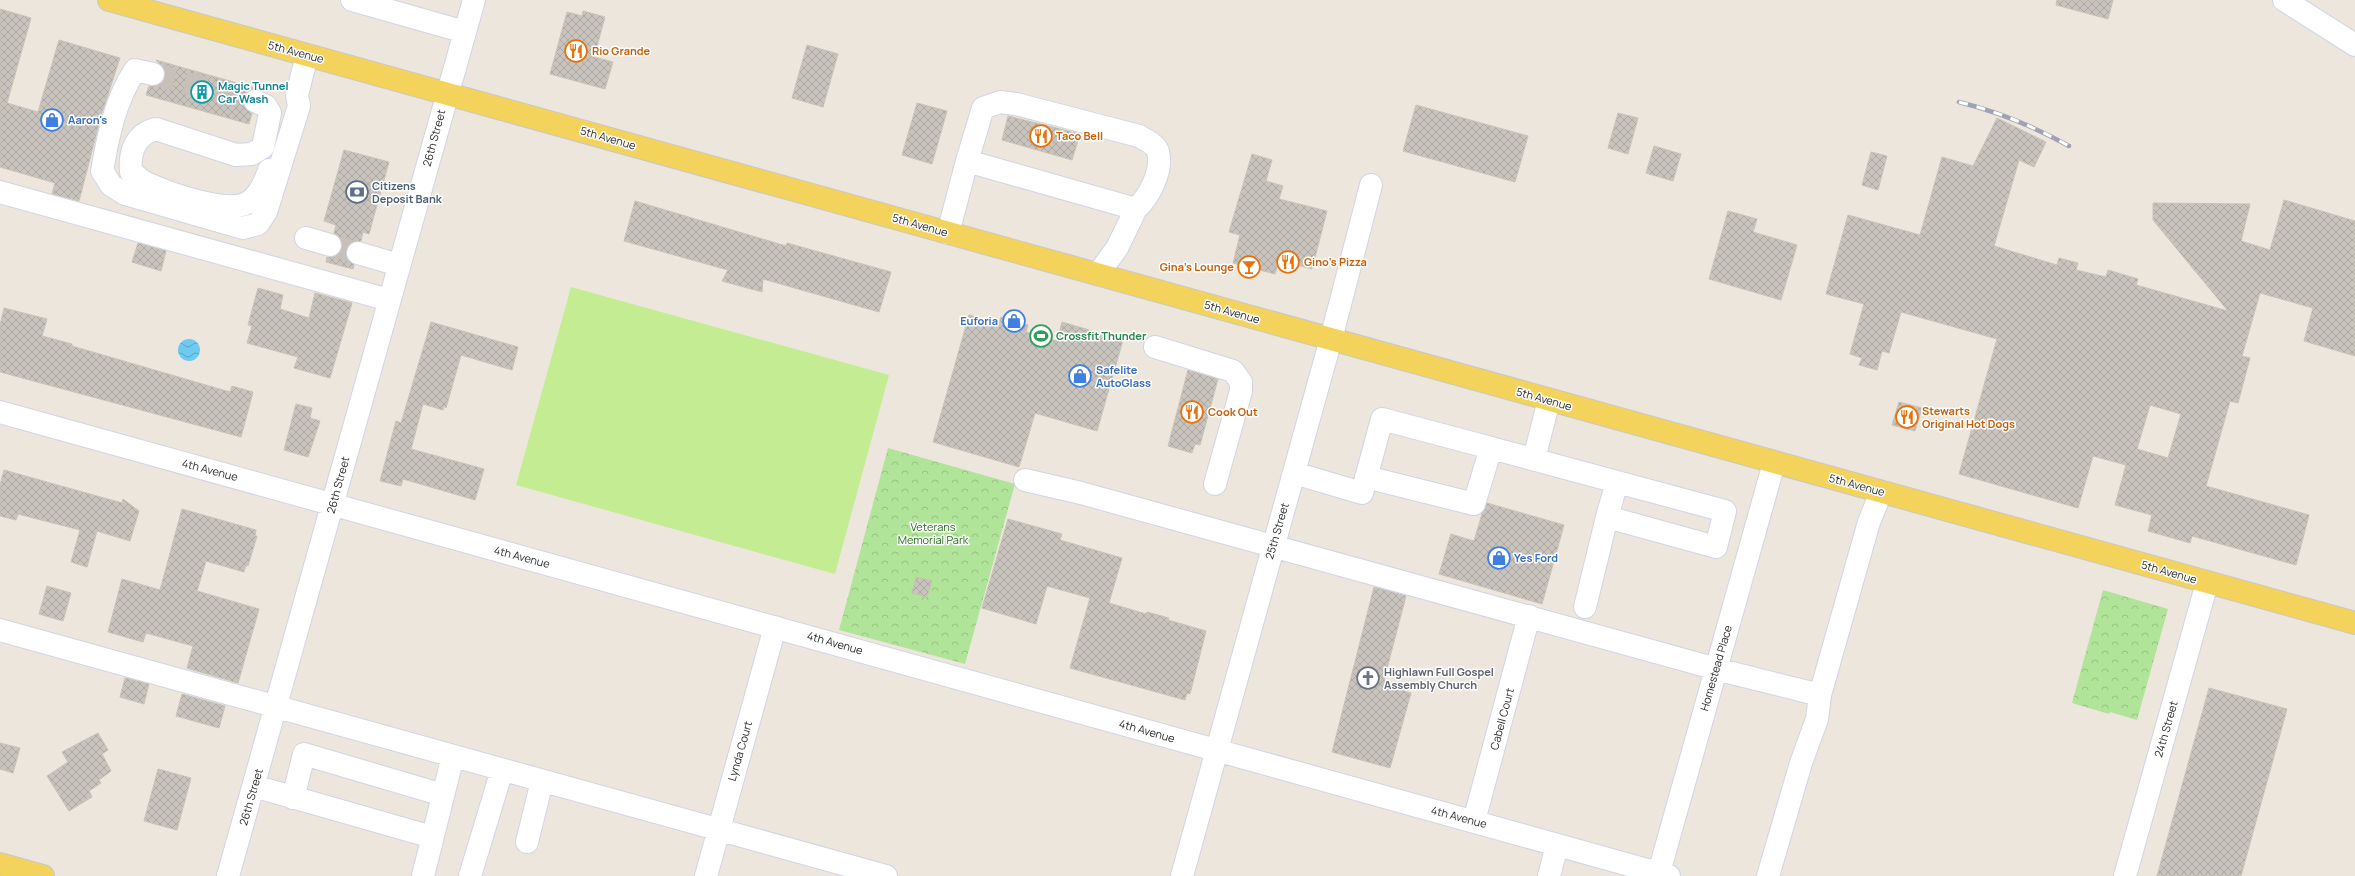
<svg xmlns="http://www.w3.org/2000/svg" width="2355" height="876" font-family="Manrope,sans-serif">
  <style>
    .park { fill: url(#park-crowns) }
    .pitch { fill: #c4ec93 }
    .water { fill: url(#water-waves) }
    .building { fill: url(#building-cross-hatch); stroke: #c8c2b6; fill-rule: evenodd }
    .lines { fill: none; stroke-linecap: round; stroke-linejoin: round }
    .minor-tunnel { stroke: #c6c0b8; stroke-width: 22; stroke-dasharray: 22 11; stroke-linecap: butt }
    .minor-casing { stroke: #d1d4e3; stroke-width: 24 }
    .major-casing { stroke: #c8c8c8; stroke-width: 24 }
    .minor { stroke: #fff; stroke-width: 22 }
    .major { stroke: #f3d35b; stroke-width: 22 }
    .rail-casing { stroke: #9fa1b5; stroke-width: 4.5 }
    .rail { stroke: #fff; stroke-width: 3; stroke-dasharray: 9; stroke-linecap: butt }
    .labels { text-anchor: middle; stroke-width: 3; stroke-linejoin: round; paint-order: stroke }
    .food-label { font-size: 11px; font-weight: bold; fill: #c56008; stroke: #fff; text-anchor: start }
    .street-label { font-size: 11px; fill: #2a2a2a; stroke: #fff }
    .culture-label { font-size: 11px; font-weight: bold; fill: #0d838f; stroke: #fff; text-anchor: start }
    .shop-label { font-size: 11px; font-weight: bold; fill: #366cbe; stroke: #fff; text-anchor: start }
    .service-label { font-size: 11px; font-weight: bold; fill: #4e5e75; stroke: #fff; text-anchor: start }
    .leisure-label { font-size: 11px; font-weight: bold; fill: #27864d; stroke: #fff; text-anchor: start }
    .park-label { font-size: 11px; fill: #276919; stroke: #fff }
    .worship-label { font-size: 11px; font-weight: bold; fill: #5b616d; stroke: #fff; text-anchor: start }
  </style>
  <defs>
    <pattern id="park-crowns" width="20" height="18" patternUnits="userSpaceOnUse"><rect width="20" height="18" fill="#b0e498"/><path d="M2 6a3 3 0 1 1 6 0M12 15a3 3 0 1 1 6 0" fill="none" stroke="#98c483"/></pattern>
    <pattern id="water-waves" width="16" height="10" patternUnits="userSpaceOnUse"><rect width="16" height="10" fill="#6dcaf1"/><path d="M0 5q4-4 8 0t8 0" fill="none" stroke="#5aa4c3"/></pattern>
    <pattern id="building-cross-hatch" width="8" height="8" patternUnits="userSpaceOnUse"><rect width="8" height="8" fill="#c8c3bc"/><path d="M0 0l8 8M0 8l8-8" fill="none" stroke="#aca8a2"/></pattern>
  </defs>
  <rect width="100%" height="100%" fill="#ede6dc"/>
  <!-- park -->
  <path class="park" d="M888 448 1015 484 965 664 839 630Z
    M2103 590 2168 609 2137 720 2110 712 2109 714 2072 703Z"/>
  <!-- pitch -->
  <path class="pitch" d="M571 287 889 375 835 574 516 485Z"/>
  <!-- water -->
  <path class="water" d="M178 350a11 11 0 1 1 22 0a11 11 0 1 1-22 0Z"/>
  <!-- building -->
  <path class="building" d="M2057 0H2113L2108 19 2056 5Z
    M0 9 31 18 7 103 38 112 59 40 120 58 101 116 79 201 52 194 55 183 0 167Z
    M583 11 605 17 594 57 613 62 605 89 550 74 567 12 582 16Z
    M807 45 838 54 823 107 792 98Z
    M156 60 258 89 248 91 244 96 245 108 252 113 249 124 146 95 149 86H157L165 77V70Z
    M917 103 947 111 932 164 902 155Z
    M1416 105 1528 136 1515 182 1403 151Z
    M1618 113 1638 118 1628 154 1608 148Z
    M1008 116 1080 134 1072 160 1002 140Z
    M1997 118 2046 142 2034 167 2019 160 1994 246 2057 265 2059 258 2078 263 2076 270 2106 277 2108 270 2138 279 2136 285 2228 311 2153 220V203L2250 204 2241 241 2270 250 2284 200 2355 221V356L2304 341 2313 308 2260 293 2242 356 2250 358 2238 403 2230 401 2206 486 2309 515 2296 565 2192 536 2190 543 2148 531 2152 515 2115 505 2126 465 2093 456 2078 508 1959 474 1997 339 1901 312 1889 353 1882 351 1877 370 1859 365 1862 358 1850 354 1864 304 1826 294 1848 215 1920 235 1942 157 1973 166ZM2150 405 2181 414 2168 458 2137 449Z
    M1654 146 1681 154 1673 181 1646 173Z
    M344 150 389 162 369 234 363 232 361 241 350 244 346 249V256L354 265 353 269 326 262 327 257 338 254 342 248 339 237 334 233 336 225 324 221Z
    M1871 152 1887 156 1878 190 1862 185Z
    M1252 154 1272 160 1266 181 1283 186 1279 199 1327 211 1312 269 1279 260 1275 274 1233 263 1240 235 1229 232Z
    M635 201 786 246 787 243 891 272 879 312 763 279 762 292 722 281 728 270 624 241Z
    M1728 211 1757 219 1753 232 1797 245 1781 300 1709 279Z
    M138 243 166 251 161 271 132 262Z
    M258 288 283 295 280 309 309 318 315 293 352 303 330 378 294 368 298 357 247 343 252 326 248 325Z
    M4 308 47 319 42 336 72 344V346L230 392 232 386 253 392 241 437 0 372V325Z
    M969 315 999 324 1001 317 1028 325 1026 332 1057 341 1062 322 1123 340 1097 431 1035 413 1019 467 933 442Z
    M431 322 518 347 512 370 461 355 446 408 444 406 443 410 423 404 411 449 484 469 475 500 403 479 401 486 380 481 396 421 401 423Z
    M1188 370 1218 379 1200 445 1195 444 1192 453 1168 446Z
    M1899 402 1922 408 1915 431 1892 425Z
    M296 404 312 408 310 418 320 421 308 457 284 450Z
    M4 470 122 503 123 499 139 511 130 541 97 531 87 567 71 562 80 530 18 514 16 520 0 516V485Z
    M1487 503 1564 525 1542 604 1439 574 1451 534 1474 541 1482 514Z
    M182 509 256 530 255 536H257L248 566 246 565 244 572 206 561 197 591 259 609 238 683 187 668 193 646 146 633 143 642 108 632 122 579 160 590Z
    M1008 519 1062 534 1060 540 1122 558 1109 603 1146 614 1147 612 1169 618 1168 620 1206 631 1190 694 1187 693 1185 700 1070 668 1090 598 1047 586 1036 624 982 608Z
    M916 577 932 581 927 597 912 593Z
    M47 586 71 593 63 621 39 614Z
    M1374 587 1406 596 1384 680 1387 681 1386 686 1411 693 1390 768 1332 752Z
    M125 678 149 684 144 704 120 697Z
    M2209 688 2287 709 2241 876H2157Z
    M182 694 225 706 219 728 176 716Z
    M98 733 108 750 102 754 111 771 99 780 101 783 89 791 92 797 69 811 47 776 68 762 62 752Z
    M0 743 20 748 13 773 0 769Z
    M158 769 191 778 177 830 144 821Z"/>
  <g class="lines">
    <!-- minor-tunnel -->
    <path class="minor-tunnel" d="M153 74 255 101
      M330 245 358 253"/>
    <!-- minor casing -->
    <g class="minor-casing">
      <path id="minor" d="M352 0 465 32
        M2284 0 2355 45
        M153 74 135 70C115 101 108 136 102 171L111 185 125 194 243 228 258 224 266 212 299 106 297 95 307 55
        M255 101 266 106 270 113 263 147 252 154 236 155 156 129C136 134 129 151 131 172 136 175 141 181 146 183 168 193 226 214 247 203 259 197 265 182 269 170
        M967 161 983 108 1000 102 1016 104 1139 136C1145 140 1156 144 1158 152 1163 171 1149 197 1136 209
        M0 192 389 300
        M948 233 967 161 1136 209 1117 248 1098 274
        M306 238 330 245
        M358 253 399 265
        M1155 347 1233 371 1241 382V391L1215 484
        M0 412 1669 876
        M1491 448 1725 511 1716 547 1607 517 1585 607
        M1534 459 1549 400
        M1294 473 1362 493 1382 419 1491 448 1474 504 1366 477
        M1025 480 1081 493 1724 671 1820 695
        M1607 517 1617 482
        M0 630 886 876
        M254 786 432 837
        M293 798 304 754 443 795
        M1474 821 1529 616
        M527 842 542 781
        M228 876 474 0
        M423 876 453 756
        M470 876 502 770
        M706 876 775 627
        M1182 876 1331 339 1371 185
        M1549 876 1557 845
        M1658 876 1774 463
        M1768 876 1801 763 1817 719 1820 695 1869 522 1881 492
        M2125 876 2207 583"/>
    </g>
    <!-- major casing -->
    <g class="major-casing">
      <path id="major" d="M109 0 2355 623
        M0 864 43 876"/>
    </g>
    <!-- minor -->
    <use href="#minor" class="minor"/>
    <!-- major -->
    <use href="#major" class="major"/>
    <!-- rail casing -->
    <g class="rail-casing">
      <path id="rail" d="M1959 102C1999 112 2033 126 2069 146"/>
    </g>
    <!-- rail -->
    <use href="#rail" class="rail"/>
  </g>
  <!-- icons -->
  <defs>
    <g id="restaurant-ring" transform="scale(1.15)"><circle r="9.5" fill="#fff" stroke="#e8710a" stroke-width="1.5"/><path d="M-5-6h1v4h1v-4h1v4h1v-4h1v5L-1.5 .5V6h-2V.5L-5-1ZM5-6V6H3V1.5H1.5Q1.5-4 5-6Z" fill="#e8710a"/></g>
    <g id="building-ring" transform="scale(1.15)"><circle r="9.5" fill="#fff" stroke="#0f9aa8" stroke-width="1.5"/><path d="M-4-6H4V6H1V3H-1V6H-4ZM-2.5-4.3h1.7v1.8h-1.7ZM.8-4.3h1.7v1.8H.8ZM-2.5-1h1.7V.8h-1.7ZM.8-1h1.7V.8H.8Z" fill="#0f9aa8"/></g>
    <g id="shop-ring" transform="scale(1.15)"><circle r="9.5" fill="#fff" stroke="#3f7fe0" stroke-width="1.5"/><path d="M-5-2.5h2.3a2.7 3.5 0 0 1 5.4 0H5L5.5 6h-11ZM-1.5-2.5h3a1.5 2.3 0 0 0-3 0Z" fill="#3f7fe0"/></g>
    <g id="bank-ring" transform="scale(1.15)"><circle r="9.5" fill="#fff" stroke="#5c6f8a" stroke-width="1.5"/><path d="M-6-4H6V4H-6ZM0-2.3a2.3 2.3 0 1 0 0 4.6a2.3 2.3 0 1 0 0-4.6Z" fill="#5c6f8a"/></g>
    <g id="bar-ring" transform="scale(1.15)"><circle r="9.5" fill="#fff" stroke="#e8710a" stroke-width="1.5"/><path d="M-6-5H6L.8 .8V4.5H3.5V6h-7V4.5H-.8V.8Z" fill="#e8710a"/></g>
    <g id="stadium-ring" transform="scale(1.15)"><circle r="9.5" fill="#fff" stroke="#2e9e5b" stroke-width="1.5"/><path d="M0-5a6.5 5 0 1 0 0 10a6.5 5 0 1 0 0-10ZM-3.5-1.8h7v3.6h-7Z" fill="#2e9e5b"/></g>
    <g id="church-ring" transform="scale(1.15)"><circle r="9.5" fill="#fff" stroke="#6b7280" stroke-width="1.5"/><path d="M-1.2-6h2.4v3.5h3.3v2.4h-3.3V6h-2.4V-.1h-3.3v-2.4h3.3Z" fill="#6b7280"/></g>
  </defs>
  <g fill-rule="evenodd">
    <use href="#restaurant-ring" x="576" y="51"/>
    <use href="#building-ring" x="202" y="92"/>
    <use href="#shop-ring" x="52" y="120"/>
    <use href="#restaurant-ring" x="1041" y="136"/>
    <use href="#bank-ring" x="357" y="192"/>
    <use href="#restaurant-ring" x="1288" y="262"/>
    <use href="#bar-ring" x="1249" y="267"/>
    <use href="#shop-ring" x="1014" y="321"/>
    <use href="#stadium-ring" x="1041" y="336"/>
    <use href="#shop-ring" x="1080" y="376"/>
    <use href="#restaurant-ring" x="1192" y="412"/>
    <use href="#restaurant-ring" x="1907" y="417"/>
    <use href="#shop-ring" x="1499" y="558"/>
    <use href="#church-ring" x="1368" y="678"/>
  </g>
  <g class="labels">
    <!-- food labels -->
    <g class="food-label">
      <text x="592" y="55">Rio Grande</text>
      <text x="1056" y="140">Taco Bell</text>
      <text x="1304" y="266">Gino's Pizza</text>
      <text x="1234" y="271" text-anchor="end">Gina's Lounge</text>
      <text x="1922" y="415">Stewarts<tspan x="1922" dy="13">Original Hot Dogs</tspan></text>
      <text x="1208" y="416">Cook Out</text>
    </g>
    <!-- street labels -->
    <g class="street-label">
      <text transform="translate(296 52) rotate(15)" y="4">5th Avenue</text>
      <text transform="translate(434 138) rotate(-75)" y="4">26th Street</text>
      <text transform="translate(608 138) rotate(16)" y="4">5th Avenue</text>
      <text transform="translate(920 225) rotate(16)" y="4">5th Avenue</text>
      <text transform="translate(1232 312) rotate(16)" y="4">5th Avenue</text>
      <text transform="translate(1544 399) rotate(16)" y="4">5th Avenue</text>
      <text transform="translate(210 470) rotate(15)" y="4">4th Avenue</text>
      <text transform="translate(338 485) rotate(-75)" y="4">26th Street</text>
      <text transform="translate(1857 485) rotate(15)" y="4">5th Avenue</text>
      <text transform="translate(1277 531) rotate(-74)" y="4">25th Street</text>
      <text transform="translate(522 557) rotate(15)" y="4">4th Avenue</text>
      <text transform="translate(2169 572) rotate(16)" y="4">5th Avenue</text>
      <text transform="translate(835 643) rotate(16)" y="4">4th Avenue</text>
      <text transform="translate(1716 668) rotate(-74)" y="4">Homestead Place</text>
      <text transform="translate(1502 719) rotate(-75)" y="4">Cabell Court</text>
      <text transform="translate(2166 729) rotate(-74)" y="4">24th Street</text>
      <text transform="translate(1147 731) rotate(16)" y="4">4th Avenue</text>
      <text transform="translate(740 751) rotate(-74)" y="4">Lynda Court</text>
      <text transform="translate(251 797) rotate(-74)" y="4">26th Street</text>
      <text transform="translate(1459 817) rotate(15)" y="4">4th Avenue</text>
    </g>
    <!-- culture labels -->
    <g class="culture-label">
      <text x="218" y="90">Magic Tunnel<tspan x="218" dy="13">Car Wash</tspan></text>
    </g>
    <!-- shop labels -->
    <g class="shop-label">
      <text x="68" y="124">Aaron's</text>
      <text x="998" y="325" text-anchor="end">Euforia</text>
      <text x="1096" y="374">Safelite<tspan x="1096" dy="13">AutoGlass</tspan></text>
      <text x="1514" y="562">Yes Ford</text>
    </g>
    <!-- service labels -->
    <g class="service-label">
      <text x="372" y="190">Citizens<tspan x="372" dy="13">Deposit Bank</tspan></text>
    </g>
    <!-- leisure labels -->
    <g class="leisure-label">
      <text x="1056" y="340">Crossfit Thunder</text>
    </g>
    <!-- park labels -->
    <g class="park-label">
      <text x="933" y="531">Veterans<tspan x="933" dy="13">Memorial Park</tspan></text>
    </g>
    <!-- worship labels -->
    <g class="worship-label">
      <text x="1384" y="676">Highlawn Full Gospel<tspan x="1384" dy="13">Assembly Church</tspan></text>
    </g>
  </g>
</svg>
